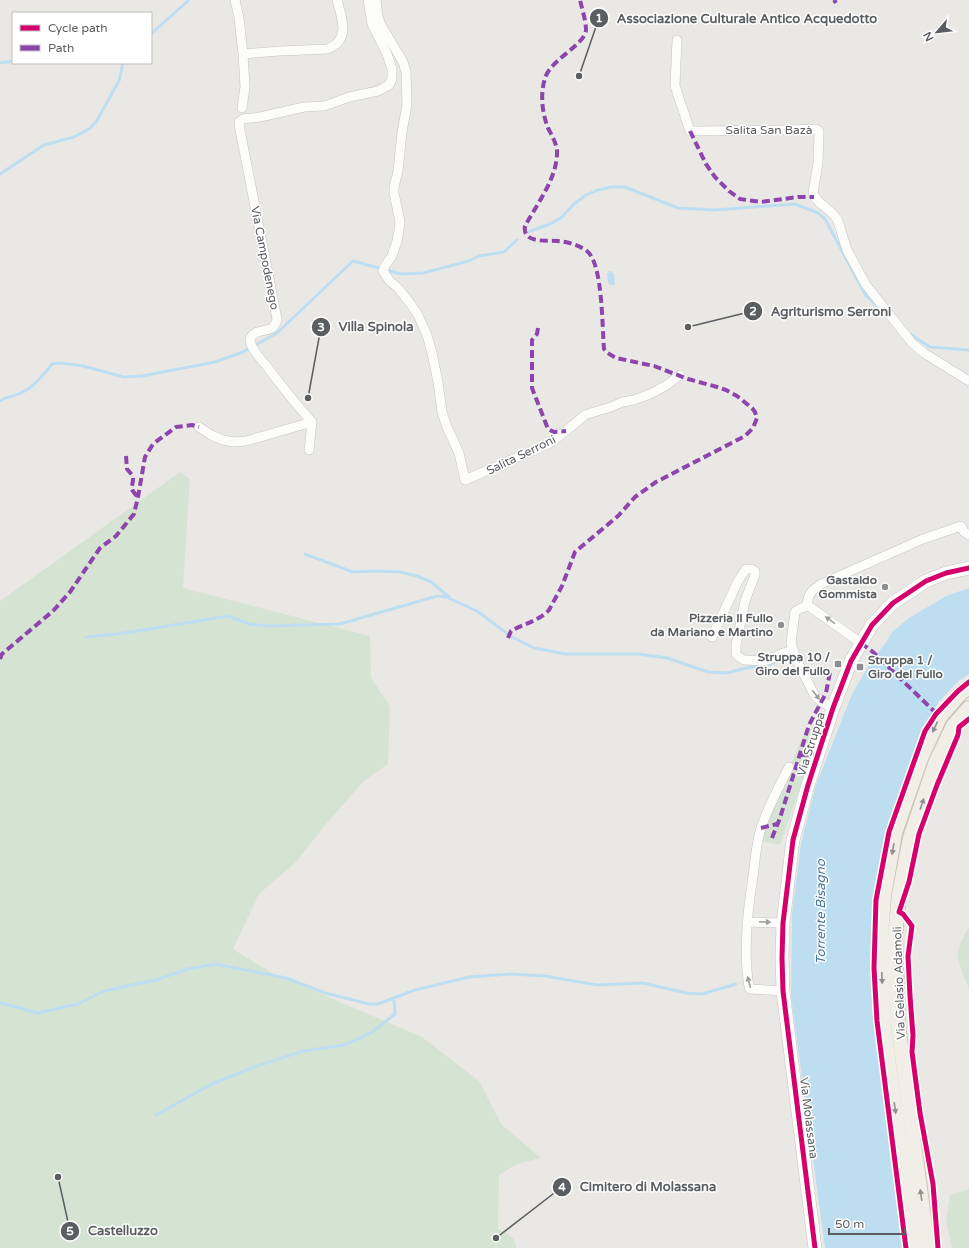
<svg xmlns="http://www.w3.org/2000/svg" width="969" height="1248" font-family="'Varela Round',sans-serif">
  <style>
    .green { fill: #d5e4d2 }
    .water { fill: #bddef0 }
    .lines { fill: none; stroke-linecap: round; stroke-linejoin: round }
    .stream { stroke: #bddef0; stroke-width: 3 }
    .minor-casing { stroke: #c4c4c4; stroke-width: 10 }
    .secondary-casing { stroke: #c5c5c5; stroke-width: 14 }
    .primary-casing { stroke: #cfc5b5; stroke-width: 16 }
    .minor { stroke: #fcfcfb; stroke-width: 9 }
    .secondary { stroke: #fcfcfb; stroke-width: 13 }
    .primary { stroke: #f1eee8; stroke-width: 14 }
    .quiet { stroke: #8e44ad; stroke-width: 4; stroke-dasharray: 8 4; stroke-linecap: butt }
    .cycleway-casing { stroke: #fff; stroke-width: 8 }
    .cycleway { stroke: #d6006c; stroke-width: 5 }
    .oneway { fill: #9b9d9f }
    .oneway2 { fill: #909090 }
    .poi-dot { fill: #8d8e8f; stroke: #fff; stroke-width: 1.5 }
    .labels { text-anchor: middle; stroke-width: 3; stroke-linejoin: round; paint-order: stroke }
    .street-label { font-size: 12px; fill: #5b5e61; stroke: #fff }
    .poi-label { font-size: 12px; font-weight: bold; fill: #5b5e61; stroke: #fff; text-anchor: end }
    .water-label { font-size: 13px; font-style: italic; fill: #47779c; stroke: #fff }
    .leader { fill: none; stroke: #5b5e61; stroke-width: 1.5 }
    .callout-dot { fill: #5b5e61; stroke: #fff; stroke-width: 1.5 }
    .mark-label { font-size: 12px; text-anchor: middle; font-weight: bold; fill: #fff }
    .callout-label { font-size: 13px; text-anchor: middle; font-weight: bold; fill: #5b5e61; stroke: #fff; stroke-width: 3; stroke-linejoin: round; paint-order: stroke }
  </style>
  <rect width="100%" height="100%" fill="#eae8e5"/>
  <!-- green -->
  <path class="green" d="M180 472 190 479 183 588 370 636 371 677 390 707 388 764 363 782 327 823 295 863 259 894 233 949 272 973 422 1037 479 1081 501 1124 541 1158 517 1164 499 1175 498 1229C508 1233 516 1237 516 1248H0V601Z
    M818 721 804 776 780 845 759 841 803 736Z
    M969 927V988C963 975 954 959 960 944 962 938 966 933 969 927Z
    M969 1189V1248H952L946 1221 950 1195Z"/>
  <!-- water -->
  <path class="water" d="M609 271H611L614 274 615 283 614 285H610L608 282 607 274Z
    M969 588V674L957 682 938 703 923 732 890 821 879 871 874 904 873 966 875 1021 882 1087 897 1182 904 1248H825L791 996 792 914 801 844 815 788 852 694 872 660 887 641 892 632 909 618 946 596Z"/>
  <g class="lines">
    <!-- stream -->
    <path class="stream" d="M151 34 189 0
      M0 63 13 61
      M0 174 44 145 74 137 89 129 96 122 119 81 123 63
      M528 232 550 224 562 217 574 204 586 195 595 191 611 187H625L678 208 715 210 795 204 818 213 825 219 866 296 879 308
      M910 334 930 347 969 350
      M0 401C5 397 12 397 18 394 33 389 42 376 52 364L61 363 83 366 124 377 142 376 215 362 243 352 277 333 353 261 401 274 423 273 469 261 479 256 504 252 517 240
      M305 554 353 572 376 571 400 572 417 576 431 582 449 597
      M86 637 118 634 228 616 249 624 268 626 340 624 437 596 446 597 477 611 512 637 534 648 566 654H638L667 658 708 672 727 673 746 668 771 664 783 658
      M1 1003 38 1013 78 1004 104 991 156 980 188 969 215 964 286 978 325 993 369 1004H378L415 990 469 977 511 974 545 976 597 985 643 983 686 993 702 994 736 984
      M156 1115 210 1085 251 1068 303 1051 344 1045 371 1033 395 1014 394 998"/>
    <!-- minor casing -->
    <g class="minor-casing">
      <path id="minor" d="M235 0 239 18 243 54 245 87 242 108
        M376 0 378 17 381 25 403 62 406 72 407 105 402 132 398 171 394 187V193L400 222 399 230 397 241 392 256 385 266 383 271 389 280 399 289 412 306 418 315 427 335 432 353 438 382 442 412 447 427 459 453 465 480 548 444 566 431 585 415 594 412 611 407 622 402 634 400 650 394 667 385 680 375
        M677 40 675 86 690 131C732 130 774 131 816 129L819 131 818 163 813 193C817 205 832 209 838 221L847 250 866 285 912 343 924 353 969 381
        M243 54 280 51 327 49C351 41 342 18 337 0
        M199 427 211 435 223 440 234 442 246 441 312 422
        M309 450 312 422C295 403 280 384 265 364 260 358 253 351 251 344 250 342 250 339 251 337 257 326 274 336 277 319L240 130 239 122 243 119 260 117 304 107 324 106 333 103 349 97 378 91 389 85 392 79V69L387 54 372 24 368 0
        M806 606 809 596 812 591 821 584 923 539 961 526 964 532 969 535
        M712 637 738 581 746 569H751L755 571V575L745 601 736 645V654L739 657 744 660 764 661 768 660 783 653 793 650
        M833 708 822 702 815 696 797 661 791 643 795 612C800 608 804 606 810 607L861 643
        M747 922 783 923
        M783 991 750 989 749 987C743 951 747 913 753 877 755 861 756 844 761 828 768 807 779 787 789 767"/>
    </g>
    <!-- secondary casing -->
    <g class="secondary-casing">
      <path id="secondary" d="M815 1248 783 991 782 958 783 923 793 840 808 785 833 708 851 661 872 625 893 603 926 581 946 573 969 568"/>
    </g>
    <!-- primary casing -->
    <g class="primary-casing">
      <path id="primary" d="M914 1248 884 1028 881 935 884 896 895 833 921 758 940 717 960 694 969 687
        M928 1248 898 1025 895 936 899 895 910 838 935 764 953 726 969 708"/>
    </g>
    <!-- minor -->
    <use href="#minor" class="minor"/>
    <!-- secondary -->
    <use href="#secondary" class="secondary"/>
    <!-- primary -->
    <use href="#primary" class="primary"/>
    <!-- quiet -->
    <path class="quiet" d="M834 0 836 3
      M690 131 706 164 715 177 729 191 740 199 761 202 798 197H814
      M538 328 537 334 532 340V388L548 429 554 432 566 431
      M126 456 127 469 133 476C134 488 127 486 138 497
      M508 638 511 631C523 624 539 621 549 610L562 586 575 552 618 516 635 497 656 482 745 436 753 428 757 418 755 412 752 408 737 396 726 390 717 387 688 379 654 366 616 358 606 352 604 349C602 327 603 264 587 251 579 245 568 242 558 241 547 240 522 244 525 226 537 204 558 177 557 151 556 142 552 136 548 128 542 112 540 95 545 78 551 59 585 45 586 30 586 21 582 9 580 0
      M861 643 873 652 938 715
      M0 659 2 654 53 611 70 592 100 548 116 536 134 514 138 497 145 457 153 444 176 427 192 425 199 427
      M801 755 818 754
      M761 828 777 824
      M772 838 780 818 809 725 826 693 830 672"/>
    <!-- cycleway casing -->
    <g class="cycleway-casing">
      <path id="cycleway" d="M815 1248 783 991 782 958 783 923 793 840 808 785 833 708 851 661 872 625 893 603 926 581 946 573 969 568
        M906 1248 877 1021 874 968 876 900 889 832 925 731 936 714 958 691 969 682
        M938 1248 933 1184 920 1113 912 1052 913 1035 910 996 908 956 912 926 903 914 899 912 909 882 919 834 937 785 958 735 959 727 969 719"/>
    </g>
    <!-- cycleway -->
    <use href="#cycleway" class="cycleway"/>
  </g>
  <!-- one-way arrows -->
  <defs><path id="oneway-solid" d="M-6-.8H1V-3.2L6.5 0L1 3.2V.8H-6Z"/></defs>
  <g class="oneway">
    <use href="#oneway-solid" transform="translate(830 620) rotate(-144)"/>
    <use href="#oneway-solid" transform="translate(816 695) rotate(52)"/>
    <use href="#oneway-solid" transform="translate(765 922) rotate(2)"/>
    <use href="#oneway-solid" transform="translate(749 982) rotate(-105)"/>
  </g>
  <g class="oneway2">
    <use href="#oneway-solid" transform="translate(935 727) rotate(115)"/>
    <use href="#oneway-solid" transform="translate(922 804) rotate(-71)"/>
    <use href="#oneway-solid" transform="translate(893 849) rotate(100)"/>
    <use href="#oneway-solid" transform="translate(882 978) rotate(88)"/>
    <use href="#oneway-solid" transform="translate(895 1108) rotate(82)"/>
    <use href="#oneway-solid" transform="translate(921 1195) rotate(-98)"/>
  </g>
  <!-- markers -->
  <g class="poi-dot">
    <circle cx="885" cy="587" r="4"/>
    <circle cx="781" cy="625" r="4"/>
    <rect x="834" y="660" width="8" height="8" rx="2"/>
    <rect x="856" y="663" width="8" height="8" rx="2"/>
  </g>
  <g class="labels">
    <!-- street labels -->
    <g class="street-label">
      <text x="769" y="134">Salita San Bazà</text>
      <text transform="translate(265 258) rotate(79)" y="4">Via Campodenego</text>
      <text transform="translate(521 455) rotate(-26)" y="4">Salita Serroni</text>
      <text transform="translate(811 744) rotate(-72)" y="4">Via Struppa</text>
      <text transform="translate(899 983) rotate(-92)" y="4">Via Gelasio Adamoli</text>
      <text transform="translate(809 1118) rotate(83)" y="4">Via Molassana</text>
    </g>
    <!-- poi labels -->
    <g class="poi-label">
      <text x="877" y="584">Gastaldo<tspan x="877" dy="14">Gommista</tspan></text>
      <text x="773" y="622">Pizzeria Il Fullo<tspan x="773" dy="14">da Mariano e Martino</tspan></text>
      <text x="830" y="661">Struppa 10 /<tspan x="830" dy="14">Giro del Fullo</tspan></text>
      <text x="868" y="664" text-anchor="start">Struppa 1 /<tspan x="868" dy="14">Giro del Fullo</tspan></text>
    </g>
    <!-- water labels -->
    <g class="water-label">
      <text transform="translate(820 912) rotate(-90)" y="5">Torrente Bisagno</text>
    </g>
  </g>
  <!-- callouts -->
  <path class="leader" d="M579 76L599 18M688 327L753 311M308 398L321 327M496 1238L562 1187M58 1177L70 1231"/>
  <g class="callout-dot">
    <circle cx="579" cy="76" r="4"/>
    <circle cx="688" cy="327" r="4"/>
    <circle cx="308" cy="398" r="4"/>
    <circle cx="496" cy="1238" r="4"/>
    <circle cx="58" cy="1177" r="4"/>
    <circle cx="599" cy="18" r="10"/>
    <circle cx="753" cy="311" r="10"/>
    <circle cx="321" cy="327" r="10"/>
    <circle cx="562" cy="1187" r="10"/>
    <circle cx="70" cy="1231" r="10"/>
  </g>
  <g class="mark-label">
    <text x="599" y="22">1</text>
    <text x="753" y="315">2</text>
    <text x="321" y="331">3</text>
    <text x="562" y="1191">4</text>
    <text x="70" y="1235">5</text>
  </g>
  <g class="callout-label">
    <text x="747" y="23">Associazione Culturale Antico Acquedotto</text>
    <text x="831" y="316">Agriturismo Serroni</text>
    <text x="376" y="331">Villa Spinola</text>
    <text x="648" y="1191">Cimitero di Molassana</text>
    <text x="123" y="1235">Castelluzzo</text>
  </g>
  <!-- legend -->
  <rect x="12" y="12" width="140" height="52" fill="#ffffff" stroke="#bdbfc0"/>
  <rect x="20" y="25" width="20" height="6" fill="#d6006c" stroke="#bdbfc0"/>
  <text x="48" y="32" font-size="12" fill="#5b5e61">Cycle path</text>
  <rect x="20" y="45" width="20" height="6" fill="#8e44ad" stroke="#bdbfc0"/>
  <text x="48" y="52" font-size="12" fill="#5b5e61">Path</text>
  <!-- north arrow -->
  <g transform="translate(937 32) rotate(242)" stroke="#ffffff" stroke-width="3" paint-order="stroke">
  <path d="M0-3L7 15L0 10L-7 15Z" fill="#5b5e61"/>
  <text y="-6" font-size="11" font-weight="bold" text-anchor="middle" fill="#5b5e61">N</text>
  </g>
  <!-- scale -->
  <path d="M829 1228v6h76v-6" fill="none" stroke="#5b5e61" stroke-width="2"/>
  <text x="835" y="1228" font-size="12" fill="#5b5e61" stroke="#ffffff" stroke-width="3" paint-order="stroke">50 m</text>
</svg>
